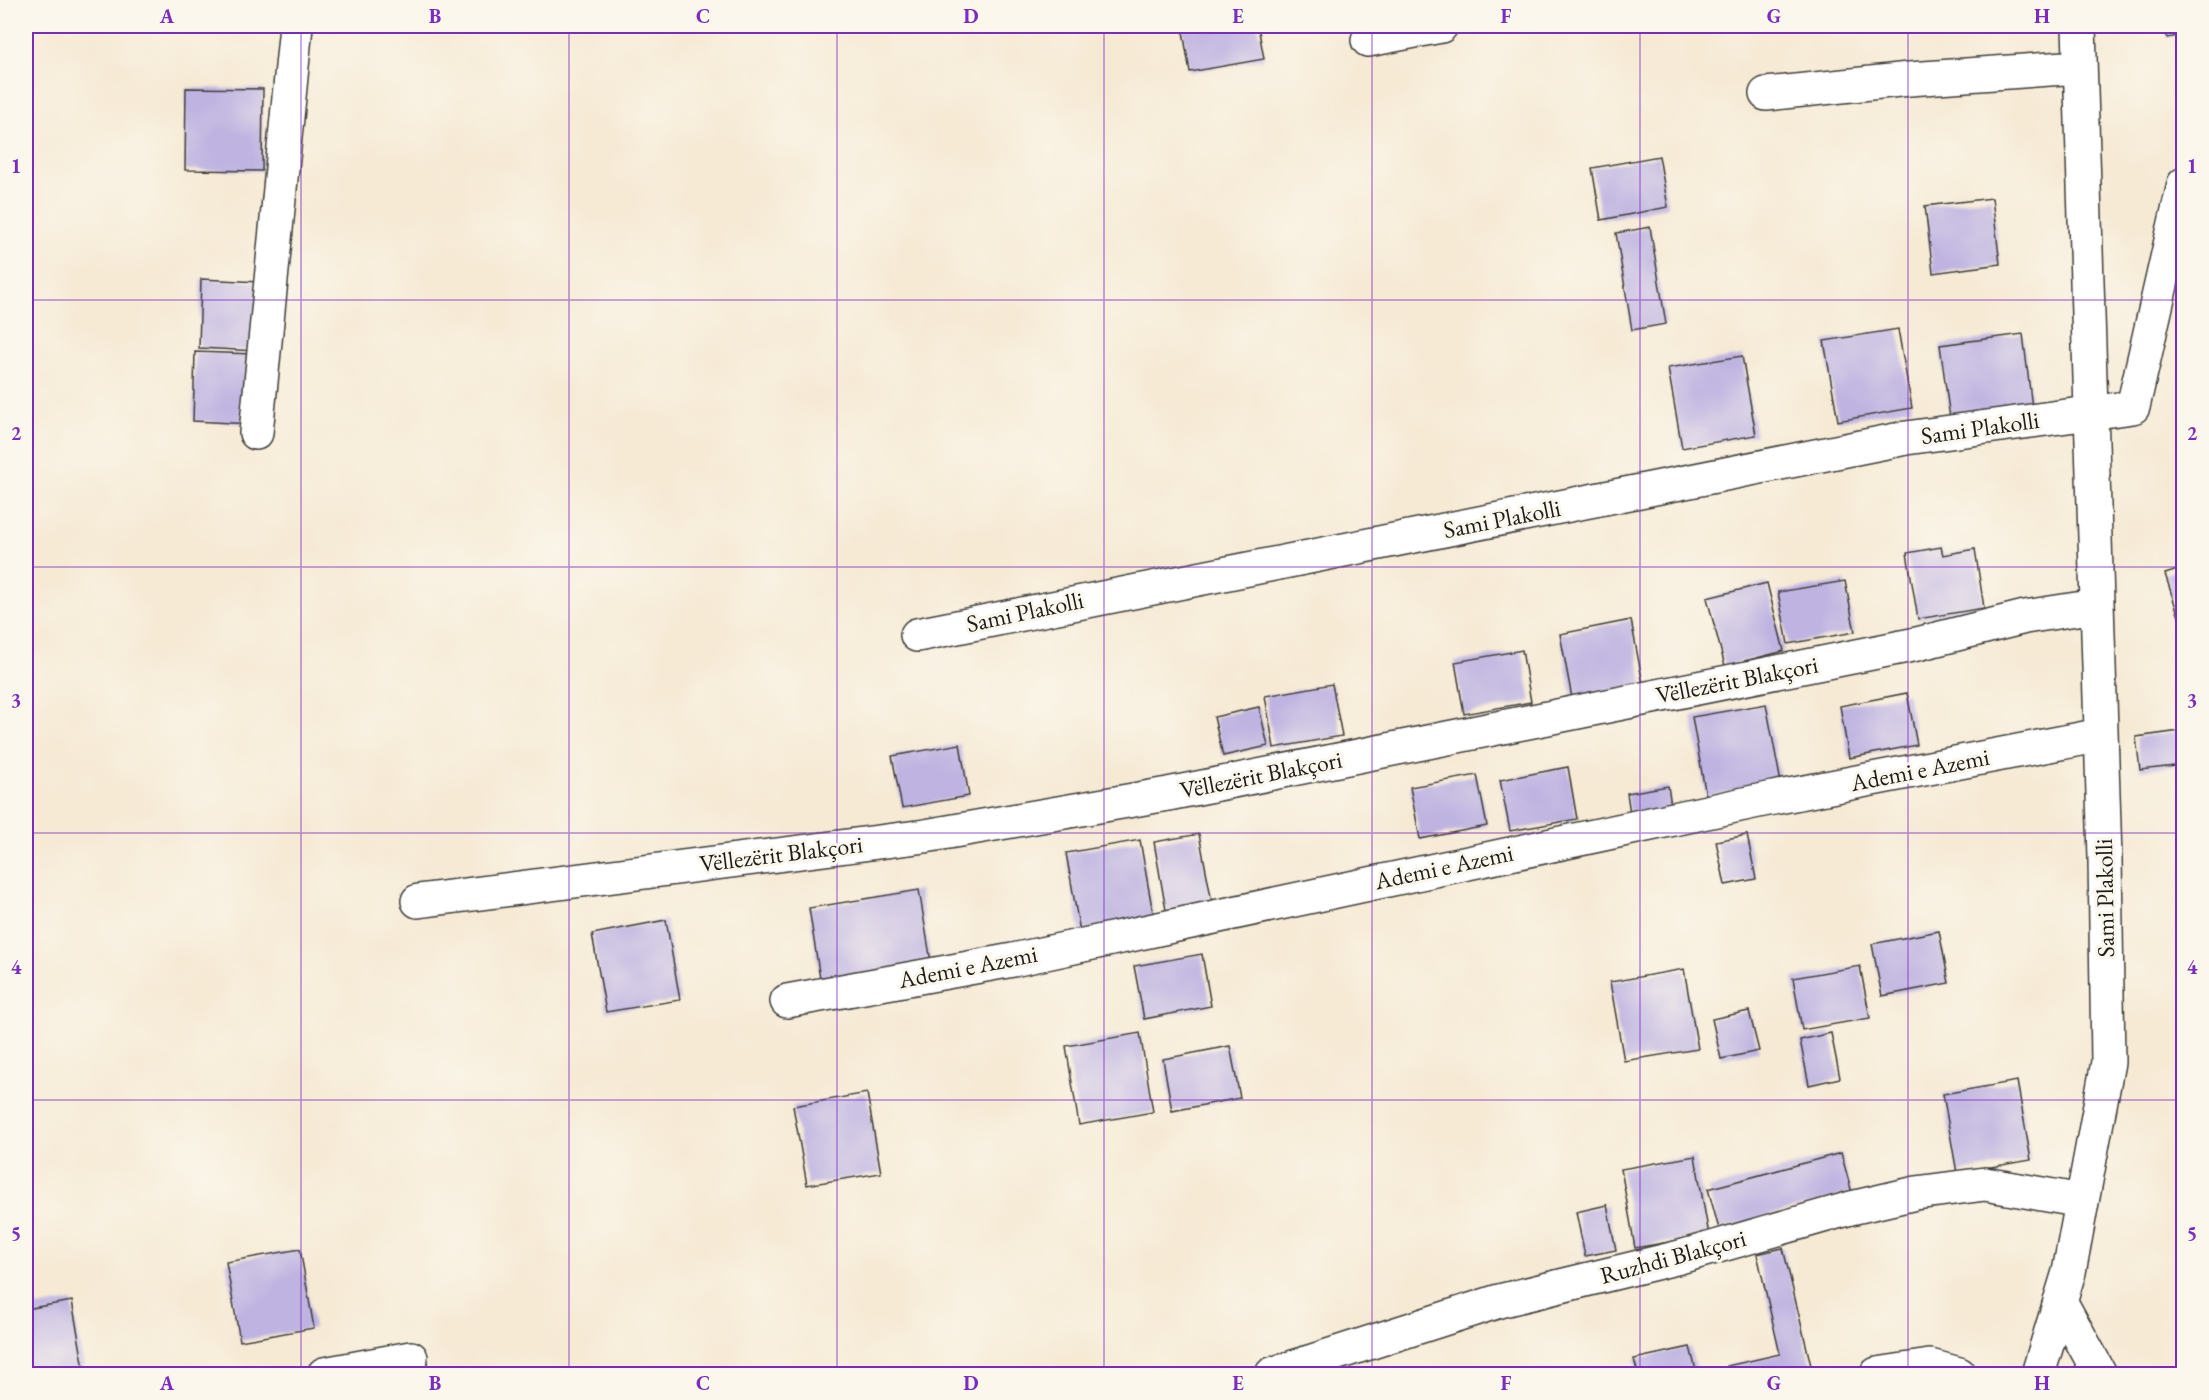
<svg xmlns="http://www.w3.org/2000/svg" width="2209" height="1400" font-family="'EB Garamond',serif">
  <style>
    .building { fill: #bfb4e1 }
    .lines { fill: none; stroke-linecap: round; stroke-linejoin: round }
    .minor-casing { stroke: #3d3b38; stroke-width: 36 }
    .minor { stroke: #fff; stroke-width: 33 }
    .grid { fill: none; stroke: #7b2cbf; stroke-width: 1.5; stroke-opacity: 0.55 }
    .labels { text-anchor: middle; stroke-width: 6; stroke-linejoin: round; paint-order: stroke }
    .street-label { font-size: 24px; fill: #1c1c1c; stroke: #fbf7ec }
    .neatline { fill: none; stroke: #7b2cbf; stroke-width: 2 }
    .grid-label { font-size: 20px; text-anchor: middle; font-weight: bold; fill: #7b2cbf }
  </style>
  <rect width="100%" height="100%" fill="#fbf7ec"/>
  <filter id="ink" filterUnits="userSpaceOnUse"><feTurbulence type="fractalNoise" baseFrequency=".0167" numOctaves="2"/><feDisplacementMap in="SourceGraphic" scale="12" xChannelSelector="R" yChannelSelector="G"/><feConvolveMatrix kernelMatrix="1 2 1 2 8 2 1 2 1" color-interpolation-filters="sRGB"/></filter>
  <filter id="wash" filterUnits="userSpaceOnUse"><feTurbulence type="fractalNoise" baseFrequency=".008" numOctaves="4" result="noise"/><feDisplacementMap in="SourceGraphic" scale="24" xChannelSelector="R" yChannelSelector="G"/><feGaussianBlur stdDeviation="1.35" result="paint"/><feColorMatrix in="noise" values="0 0 0 0 0 0 0 0 0 0 0 0 0 0 0 0 0 1.4 0 .05"/><feComposite in="paint" operator="in"/></filter>
  <g filter="url(#wash)">
    <rect width="100%" height="100%" fill="#f6ead5"/>
    <g id="blocks">
      <!-- building -->
      <path class="building" d="M1182 26H1258L1264 59 1190 72Z
        M2165 26H2184V35L2167 38Z
        M186 88 263 89 262 171 185 170Z
        M1659 156 1668 207 1601 220 1592 168Z
        M1992 198 2000 264 1933 273 1925 206Z
        M1650 227 1666 324 1632 330 1616 233Z
        M201 279 260 282 257 351 199 348Z
        M1898 329 1912 408 1838 421 1824 341Z
        M2023 334 2032 408 1950 418 1940 345Z
        M195 352 254 354 251 424 193 421Z
        M1742 356 1756 435 1682 448 1668 368Z
        M1941 547 1943 555 1975 549 1984 608 1918 619 1907 553Z
        M2184 568V629H2183L2165 574Z
        M1845 581 1855 632 1788 644 1778 592Z
        M1767 583 1784 651 1725 666 1707 598Z
        M1631 620 1643 684 1572 698 1560 634Z
        M1522 650 1531 702 1464 714 1455 662Z
        M1332 684 1342 736 1274 748 1265 696Z
        M1907 693 1917 745 1849 758 1840 706Z
        M1766 704 1781 783 1706 796 1692 717Z
        M1259 707 1268 746 1223 756 1214 717Z
        M2183 719 2184 765 2140 770 2136 737 2180 731Z
        M960 744 969 796 902 808 892 756Z
        M1568 767 1577 819 1510 831 1500 780Z
        M1477 775 1487 826 1420 839 1410 787Z
        M1668 786 1672 812 1631 820 1627 793Z
        M1199 834 1212 902 1166 910 1154 842Z
        M1747 835 1756 879 1725 885 1716 841Z
        M1140 840 1154 919 1080 932 1066 853Z
        M919 890 932 968 821 985 809 908Z
        M666 920 680 1000 606 1012 592 934Z
        M1939 931 1949 983 1882 996 1872 944Z
        M1202 954 1211 1006 1144 1019 1134 966Z
        M1860 966 1870 1018 1802 1030 1793 978Z
        M1684 969 1698 1049 1624 1061 1610 982Z
        M1749 1011 1759 1051 1721 1059 1712 1019Z
        M1140 1033 1153 1112 1079 1125 1066 1046Z
        M1831 1033 1840 1078 1809 1085 1800 1040Z
        M1230 1046 1240 1098 1172 1111 1163 1059Z
        M2017 1081 2031 1160 1957 1173 1943 1094Z
        M867 1093 881 1173 807 1185 793 1106Z
        M1841 1153 1852 1193 1719 1229 1708 1189Z
        M1695 1156 1709 1235 1635 1248 1621 1169Z
        M1607 1205 1616 1250 1585 1256 1576 1212Z
        M1783 1248 1813 1374H1729L1727 1366 1780 1354 1757 1254Z
        M300 1249 314 1328 240 1341 226 1262Z
        M72 1301 85 1374H26V1309Z
        M1690 1347 1697 1374H1638L1634 1359Z"/>
    </g>
  </g>
  <g filter="url(#ink)">
    <use href="#blocks" fill-opacity="0" stroke="#3d3b38" stroke-width="1.5"/>
    <g class="lines">
      <!-- minor casing -->
      <g class="minor-casing">
        <path id="minor" d="M1368 40 1441 26
          M1766 94 1909 79 2079 67
          M256 433 296 26
          M917 635 1906 438 2133 407 2184 184
          M418 901 925 836 1168 794 1917 644 2025 617 2096 606
          M787 1001 1013 960 1763 800 2101 735
          M2060 1301 2100 1374
          M324 1374 411 1358
          M1272 1374 1499 1301 1680 1257 1851 1208 1916 1193 1985 1184 2082 1201
          M1877 1374 1930 1366 1959 1374
          M2038 1374 2069 1272 2108 1062 2105 858 2079 26"/>
      </g>
      <!-- minor -->
      <use href="#minor" class="minor"/>
    </g>
  </g>
  <!-- grid -->
  <path class="grid" d="M301 26V1374M569 26V1374M837 26V1374M1104 26V1374M1372 26V1374M1640 26V1374M1908 26V1374M26 300H2184M26 567H2184M26 833H2184M26 1100H2184"/>
  <g class="labels">
    <!-- street labels -->
    <g class="street-label">
      <text transform="translate(1980 428) rotate(-8)" y="8">Sami Plakolli</text>
      <text transform="translate(1502 519) rotate(-11)" y="8">Sami Plakolli</text>
      <text transform="translate(1025 612) rotate(-12)" y="8">Sami Plakolli</text>
      <text transform="translate(1737 680) rotate(-11)" y="8">Vëllezërit Blakçori</text>
      <text transform="translate(1920 770) rotate(-11)" y="8">Ademi e Azemi</text>
      <text transform="translate(1261 775) rotate(-11)" y="8">Vëllezërit Blakçori</text>
      <text transform="translate(781 854) rotate(-7)" y="8">Vëllezërit Blakçori</text>
      <text transform="translate(1444 867) rotate(-12)" y="8">Ademi e Azemi</text>
      <text transform="translate(2105 898) rotate(-91)" y="8">Sami Plakolli</text>
      <text transform="translate(968 967) rotate(-11)" y="8">Ademi e Azemi</text>
      <text transform="translate(1673 1257) rotate(-15)" y="8">Ruzhdi Blakçori</text>
    </g>
  </g>
  <!-- margin -->
  <rect width="2209" height="1400" fill="none" stroke="#fbf7ec" stroke-width="66"/>
  <rect x="33" y="33" width="2143" height="1334" class="neatline"/>
  <g class="grid-label">
    <text x="167" y="23">A</text>
    <text x="435" y="23">B</text>
    <text x="703" y="23">C</text>
    <text x="971" y="23">D</text>
    <text x="1238" y="23">E</text>
    <text x="1506" y="23">F</text>
    <text x="1774" y="23">G</text>
    <text x="2042" y="23">H</text>
    <text x="16" y="173">1</text>
    <text x="2192" y="173">1</text>
    <text x="16" y="440">2</text>
    <text x="2192" y="440">2</text>
    <text x="16" y="707">3</text>
    <text x="2192" y="707">3</text>
    <text x="16" y="974">4</text>
    <text x="2192" y="974">4</text>
    <text x="16" y="1240">5</text>
    <text x="2192" y="1240">5</text>
    <text x="167" y="1390">A</text>
    <text x="435" y="1390">B</text>
    <text x="703" y="1390">C</text>
    <text x="971" y="1390">D</text>
    <text x="1238" y="1390">E</text>
    <text x="1506" y="1390">F</text>
    <text x="1774" y="1390">G</text>
    <text x="2042" y="1390">H</text>
  </g>
</svg>
